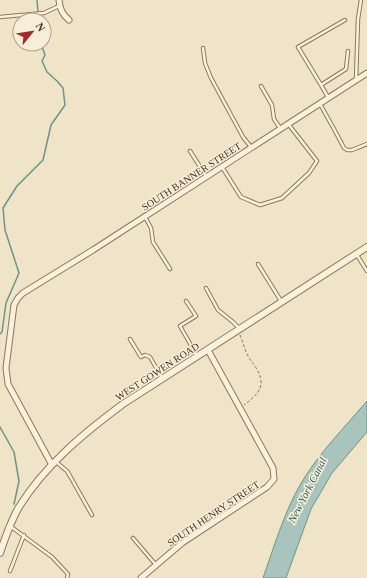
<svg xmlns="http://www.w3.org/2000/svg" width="367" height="578" font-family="'Times New Roman',serif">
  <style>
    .water { fill: #a9c4bc; stroke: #6f938a }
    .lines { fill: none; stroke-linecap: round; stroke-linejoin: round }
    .stream { stroke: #6f938a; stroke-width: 1.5 }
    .service-casing { stroke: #8d765c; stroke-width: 4.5 }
    .minor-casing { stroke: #8d765c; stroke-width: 7 }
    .tertiary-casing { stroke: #8d765c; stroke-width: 8 }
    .path { stroke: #8d765c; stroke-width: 1; stroke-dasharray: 3 2; stroke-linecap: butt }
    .service { stroke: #faf1dc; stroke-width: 2.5 }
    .minor { stroke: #faf1dc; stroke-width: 5 }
    .tertiary { stroke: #faf1dc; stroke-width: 6 }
    .labels { text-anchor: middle; stroke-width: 3; stroke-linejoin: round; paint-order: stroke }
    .street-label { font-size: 10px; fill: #3d2e20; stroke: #f7eed8 }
    .water-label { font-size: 11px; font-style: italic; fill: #2f5d5a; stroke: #f7eed8 }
  </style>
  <rect width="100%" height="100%" fill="#f0e4c8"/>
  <!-- water -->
  <path class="water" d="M367 401V432L332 473 311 509 286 578H263C274 547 284 513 300 485 318 454 344 428 367 401Z"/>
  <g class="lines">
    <!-- stream -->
    <path class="stream" d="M37 0 38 12
      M38 15V20
      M0 334 2 332 6 303 19 273 5 230 3 208 17 186 43 160 51 125 65 105 63 88 57 81 47 72 42 61 45 55 41 44
      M0 427 14 452 19 481 14 504"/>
    <!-- service casing -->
    <g class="service-casing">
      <path id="service" d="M0 17 44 13 59 6
        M203 48 205 63 211 78 243 137 251 147
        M356 80 358 19 361 0
        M321 85 298 47 345 20
        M261 86 272 105 274 119 280 128
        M328 97 321 85 346 69 348 51
        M320 104 334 129 344 148 347 150H352L367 144
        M190 151 206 176
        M222 167 241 197 260 205 282 198 309 173 317 161 289 125
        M145 217 151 228 153 242 170 269
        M357 255 367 271
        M258 264 281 301
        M206 288 218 310 233 322 240 329
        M186 301 196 316 180 326 197 356
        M130 339 141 357 145 355 150 357 162 378
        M56 462 67 471 70 476 92 515
        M10 526 52 557 68 574 67 578
        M133 538 156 565
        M10 571 24 535"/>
    </g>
    <!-- minor casing -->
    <g class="minor-casing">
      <path id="minor" d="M59 0C60 9 62 14 69 20
        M52 465 8 384 6 368 14 305 18 298 23 293 93 250 367 73
        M141 578 182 543 267 487 274 479 273 468 208 350"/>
    </g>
    <!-- tertiary casing -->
    <g class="tertiary-casing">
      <path id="tertiary" d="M0 553C5 538 11 521 19 507 45 465 84 433 123 404L367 247"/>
    </g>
    <!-- path -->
    <path class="path" d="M240 335C243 342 245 351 249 358 251 361 253 363 255 366 267 385 260 393 244 405"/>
    <!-- service -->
    <use href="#service" class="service"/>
    <!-- minor -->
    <use href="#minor" class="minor"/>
    <!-- tertiary -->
    <use href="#tertiary" class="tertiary"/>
  </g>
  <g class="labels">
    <!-- street labels -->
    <g class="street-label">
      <text transform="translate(191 176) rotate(-33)" y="4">SOUTH BANNER STREET</text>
      <text transform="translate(157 371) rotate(-33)" y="4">WEST GOWEN ROAD</text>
      <text transform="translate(213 513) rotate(-34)" y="4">SOUTH HENRY STREET</text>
    </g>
    <!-- water labels -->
    <g class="water-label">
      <text transform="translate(307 490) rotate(-63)" y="4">New York Canal</text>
    </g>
  </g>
  <!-- north arrow -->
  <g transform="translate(32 32) rotate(60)"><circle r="19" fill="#f7eed8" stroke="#ada18e"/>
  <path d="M0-3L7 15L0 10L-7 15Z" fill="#9e2a2b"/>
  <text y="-6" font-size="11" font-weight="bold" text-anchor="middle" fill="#3d2e20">N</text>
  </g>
</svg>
